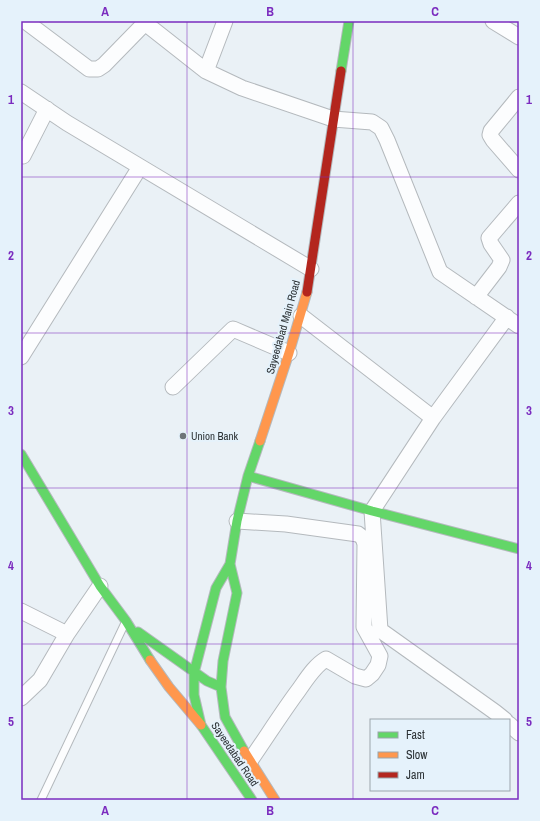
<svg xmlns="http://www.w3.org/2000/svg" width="540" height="821" font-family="'Archivo Narrow',sans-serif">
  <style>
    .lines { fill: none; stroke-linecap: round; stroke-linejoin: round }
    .lane-casing { stroke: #b4b9bd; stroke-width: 9 }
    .street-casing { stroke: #b4b9bd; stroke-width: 17 }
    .fast-casing { stroke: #b4b9bd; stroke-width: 11 }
    .slow-casing { stroke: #b4b9bd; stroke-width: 11 }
    .jam-casing { stroke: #b4b9bd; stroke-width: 11 }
    .lane { stroke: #fcfdfe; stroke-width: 7 }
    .street { stroke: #fcfdfe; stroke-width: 15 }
    .fast { stroke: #63d668; stroke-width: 9 }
    .slow { stroke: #ff974d; stroke-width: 9 }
    .jam { stroke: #b3261e; stroke-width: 9 }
    .grid { fill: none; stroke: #7b2cbf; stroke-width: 1; stroke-opacity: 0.55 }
    .poi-dot { fill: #6e7579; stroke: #e5f2fb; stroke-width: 1.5 }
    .labels { text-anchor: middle; stroke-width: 4; stroke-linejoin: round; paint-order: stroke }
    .street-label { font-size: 11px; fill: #2c3235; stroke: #e5f2fb }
    .poi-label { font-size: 11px; fill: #2c3235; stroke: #e5f2fb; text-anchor: start }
    .neatline { fill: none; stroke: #7b2cbf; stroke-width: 1.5 }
    .grid-label { font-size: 13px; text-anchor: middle; font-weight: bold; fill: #7b2cbf }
  </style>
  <rect width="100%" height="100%" fill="#eaf1f6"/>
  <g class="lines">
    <!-- lane casing -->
    <g class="lane-casing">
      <path id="lane" d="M41 800 125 623"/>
    </g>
    <!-- street casing -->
    <g class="street-casing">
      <path id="street" d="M25 21 89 69H98L104 65 145 23
        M144 21 145 23 206 71 242 88 333 119 372 122 381 128 387 140 440 272 519 326
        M493 21 519 37
        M206 71 225 21
        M21 92 67 123 311 269
        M519 97 491 131 490 135 493 140 519 170
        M23 156 47 109
        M476 297 499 267 502 260 491 244 489 238 519 203
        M301 316 433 418
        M21 357 140 167
        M173 387 233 329 289 353
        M237 521 286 524 358 534 363 538 365 544 364 627 380 656 378 665 372 674 366 679 355 676 326 659C314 666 306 680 298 691 281 714 266 738 250 761
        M21 611 67 634
        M21 698 40 680 67 634 100 586
        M505 720 495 712 380 630 372 511 433 418 507 317
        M509 724 519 733"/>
    </g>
    <!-- fast casing -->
    <g class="fast-casing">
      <path id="fast" d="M341 71 349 21
        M21 454 100 586 126 621 150 660
        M248 476 372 511 519 549
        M230 564 237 593 223 661 221 687 225 717 244 751
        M138 632 207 681 221 687
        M252 800 201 725 194 695V673L216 588 230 564 237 521 248 476 260 441"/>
    </g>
    <!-- slow casing -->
    <g class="slow-casing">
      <path id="slow" d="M260 441 289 353 307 292
        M150 660 169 687 201 725
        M244 751 275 800"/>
    </g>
    <!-- jam casing -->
    <g class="jam-casing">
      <path id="jam" d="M307 292 341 71"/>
    </g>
    <!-- lane -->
    <use href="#lane" class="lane"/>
    <!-- street -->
    <use href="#street" class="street"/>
    <!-- fast -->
    <use href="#fast" class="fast"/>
    <!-- slow -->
    <use href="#slow" class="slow"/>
    <!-- jam -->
    <use href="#jam" class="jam"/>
  </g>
  <!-- grid -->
  <path class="grid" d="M187 21V800M353 21V800M21 177H519M21 333H519M21 488H519M21 644H519"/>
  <!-- markers -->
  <circle class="poi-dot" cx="183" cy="436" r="4"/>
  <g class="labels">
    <!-- street labels -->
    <g class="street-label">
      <text transform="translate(283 327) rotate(-74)" y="4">Sayeedabad Main Road</text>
      <text transform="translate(235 754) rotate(56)" y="4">Sayeedabad Road</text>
    </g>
    <!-- poi labels -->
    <g class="poi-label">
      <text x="191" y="440">Union Bank</text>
    </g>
  </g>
  <!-- border -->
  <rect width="540" height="821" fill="none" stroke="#e5f2fb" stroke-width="44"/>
  <!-- legend -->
  <rect x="370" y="719" width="140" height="72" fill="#e5f2fb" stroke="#9ba5ac"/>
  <rect x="378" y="732" width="20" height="6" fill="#63d668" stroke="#9ba5ac"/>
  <text x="406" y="739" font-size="12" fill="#2c3235">Fast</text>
  <rect x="378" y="752" width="20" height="6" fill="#ff974d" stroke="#9ba5ac"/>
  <text x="406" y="759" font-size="12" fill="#2c3235">Slow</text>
  <rect x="378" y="772" width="20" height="6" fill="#b3261e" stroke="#9ba5ac"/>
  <text x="406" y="779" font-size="12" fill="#2c3235">Jam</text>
  <rect x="22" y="22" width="496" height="777" class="neatline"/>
  <g class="grid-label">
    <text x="105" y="16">A</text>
    <text x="270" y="16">B</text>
    <text x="435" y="16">C</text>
    <text x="11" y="104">1</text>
    <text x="529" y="104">1</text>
    <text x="11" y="260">2</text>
    <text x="529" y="260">2</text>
    <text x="11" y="415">3</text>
    <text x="529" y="415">3</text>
    <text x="11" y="570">4</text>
    <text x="529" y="570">4</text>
    <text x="11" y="726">5</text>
    <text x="529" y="726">5</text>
    <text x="105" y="815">A</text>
    <text x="270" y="815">B</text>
    <text x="435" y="815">C</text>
  </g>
</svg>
